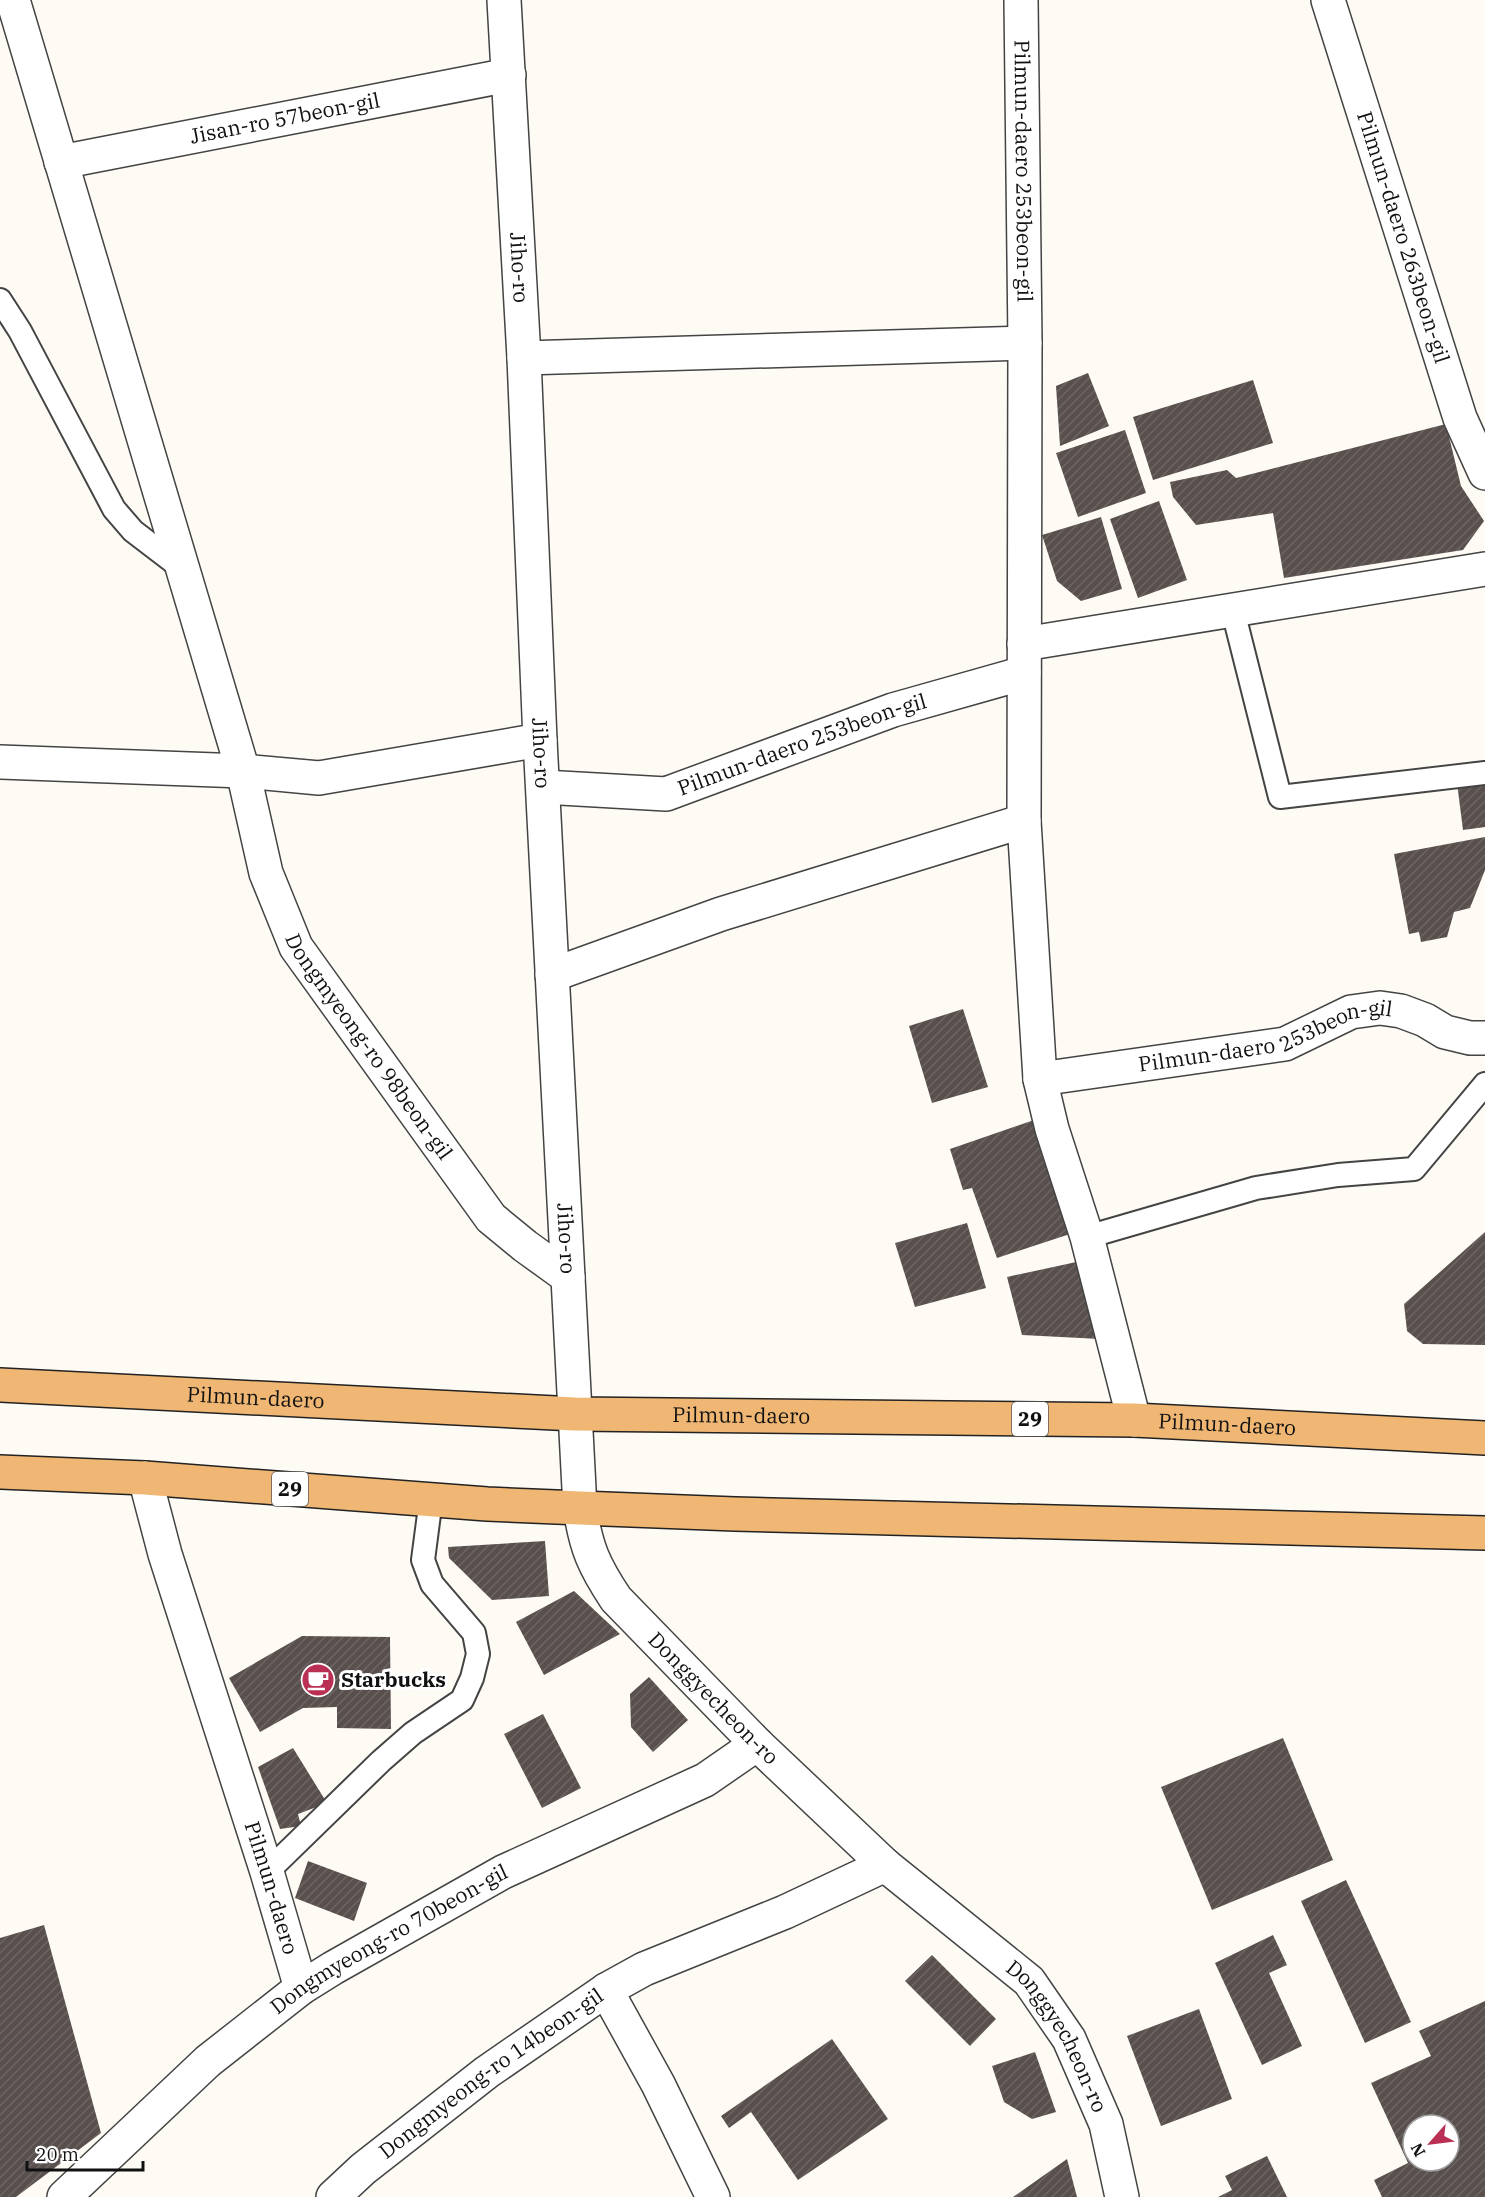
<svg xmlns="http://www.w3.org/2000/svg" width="1485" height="2197" font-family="'IBM Plex Serif',serif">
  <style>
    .building { fill: url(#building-hatch); fill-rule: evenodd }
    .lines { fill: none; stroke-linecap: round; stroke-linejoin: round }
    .service-casing { stroke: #444; stroke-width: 26 }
    .minor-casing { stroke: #444; stroke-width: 36 }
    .tertiary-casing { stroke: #444; stroke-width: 36 }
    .primary-casing { stroke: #222; stroke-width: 36 }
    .service { stroke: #fff; stroke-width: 22 }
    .minor { stroke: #fff; stroke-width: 33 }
    .tertiary { stroke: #fff; stroke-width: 33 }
    .primary { stroke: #f0b774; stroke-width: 33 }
    .labels { text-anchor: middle; stroke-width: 6; stroke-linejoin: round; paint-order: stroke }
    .shield { fill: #fff; stroke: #585858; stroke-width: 1.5 }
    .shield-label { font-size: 20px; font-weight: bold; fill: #111 }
    .street-label { font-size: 21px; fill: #111; stroke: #fff }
    .poi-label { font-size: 21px; font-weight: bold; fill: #111; stroke: #fff; text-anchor: start }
  </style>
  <defs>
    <pattern id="building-hatch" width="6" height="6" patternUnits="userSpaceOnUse" patternTransform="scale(1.5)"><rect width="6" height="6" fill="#59504e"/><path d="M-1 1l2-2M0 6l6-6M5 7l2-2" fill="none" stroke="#6c6563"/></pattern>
  </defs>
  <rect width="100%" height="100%" fill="#fefbf5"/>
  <!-- building -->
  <path class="building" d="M1088 373 1109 426 1060 446 1056 386Z
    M1253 380 1273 443 1153 480 1133 417Z
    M1446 424 1461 486 1484 521 1463 550 1284 578 1273 513 1196 525 1173 497 1170 482 1227 470 1236 478Z
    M1125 430 1146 493 1078 517 1056 453Z
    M1159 501 1187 580 1138 598 1110 519Z
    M1101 517 1122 589 1081 601 1057 581 1042 535Z
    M1485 780V827L1463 830 1457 783Z
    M1485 837V870L1470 908 1454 912 1447 937 1421 942 1419 932 1409 934 1394 854Z
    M963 1009 988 1087 932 1103 909 1026Z
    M1034 1120 1073 1233 997 1258 972 1188 963 1190 950 1149Z
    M967 1223 986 1288 915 1307 895 1243Z
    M1485 1232V1345L1423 1344 1407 1331 1404 1304Z
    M1081 1261 1100 1339 1022 1335 1007 1277Z
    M545 1541 549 1596 492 1600 449 1558 448 1547Z
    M574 1591 620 1634 544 1675 516 1622Z
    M302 1636 390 1637 391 1729 337 1728V1707L303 1708 260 1732 229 1678Z
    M649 1677 688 1720 653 1752 631 1727 630 1694Z
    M543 1714 581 1788 542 1808 504 1734Z
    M1283 1738 1333 1860 1212 1910 1161 1787Z
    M293 1748 327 1803 298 1814 301 1826 280 1829 258 1767Z
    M308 1861 367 1883 354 1921 295 1898Z
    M1346 1880 1411 2022 1365 2043 1301 1901Z
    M44 1925 101 2133 16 2197H0V1938Z
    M1273 1935 1287 1965 1269 1973 1302 2046 1262 2065 1215 1963Z
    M932 1955 996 2019 970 2046 905 1981Z
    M1485 2001V2197H1382L1374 2180 1408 2163 1371 2083 1431 2056 1419 2031ZM1413 2125H1449V2161H1413Z
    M1199 2009 1232 2099 1161 2126 1127 2036Z
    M832 2039 888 2119 798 2180 751 2112 729 2128 721 2116Z
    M1035 2052 1056 2112 1032 2119 1004 2102 992 2066Z
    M1267 2156 1287 2197H1218L1232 2190 1225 2176Z
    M1067 2159 1077 2197H1013Z"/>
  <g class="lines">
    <!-- service casing -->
    <g class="service-casing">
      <path id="service" d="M0 300 20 331 114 509 133 531 184 570
        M1233 611 1280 797 1485 773
        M1087 1237 1256 1188 1338 1175 1414 1169 1485 1084
        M267 1872 381 1761 413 1733 462 1700 472 1678 478 1654 474 1633 432 1584 423 1560 431 1499"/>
    </g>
    <!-- minor casing -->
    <g class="minor-casing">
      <g id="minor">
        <path id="s1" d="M13 0 243 771 266 873 296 947 491 1218 525 1246 568 1277"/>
        <path id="s2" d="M1021 0 1025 343 1024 821 1040 1079 1052 1129 1087 1237 1134 1420"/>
        <path id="s3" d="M1328 0 1460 418 1485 473"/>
        <path id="s4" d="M61 162 509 75"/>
        <path d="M524 358 1025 343"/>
        <path d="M1024 644 1485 569"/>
        <path d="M0 762 243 771 319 778 540 740"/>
        <path id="s5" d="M543 787 666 794 893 710 1024 673"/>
        <path d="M552 975 721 914 1024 821"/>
        <path id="s6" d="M1040 1079 1285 1044 1351 1012 1380 1008 1401 1011 1425 1020 1445 1032 1470 1038H1485"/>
        <path id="s7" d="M145 1478 165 1554 267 1872 301 1988"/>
        <path id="s8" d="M580 1508C586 1548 594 1566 616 1599L757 1744 885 1865 1029 1981 1069 2039 1106 2124 1122 2197"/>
        <path d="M606 1990 658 2084 713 2197"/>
        <path id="s9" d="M64 2197 208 2061 301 1988 333 1968 503 1872 705 1780 757 1744"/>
        <path id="s10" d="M333 2197 363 2169 487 2072 606 1990 644 1969 785 1912 885 1865"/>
      </g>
    </g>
    <!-- tertiary casing -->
    <g class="tertiary-casing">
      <g id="tertiary">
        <path id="s11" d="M504 0 524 358 540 740 580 1508"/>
      </g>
    </g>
    <!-- primary casing -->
    <g class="primary-casing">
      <g id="primary">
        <path id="s12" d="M0 1385 575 1414 1134 1420 1485 1438"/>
        <path d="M0 1472 145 1478 487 1504 580 1508 735 1514 1485 1533"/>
      </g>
    </g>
    <!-- service -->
    <use href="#service" class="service"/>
    <!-- minor -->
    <use href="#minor" class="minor"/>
    <!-- tertiary -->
    <use href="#tertiary" class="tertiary"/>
    <!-- primary -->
    <use href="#primary" class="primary"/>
  </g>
  <!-- icons -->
  <defs>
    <g id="cafe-disc" transform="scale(1.725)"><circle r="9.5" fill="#b93054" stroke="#fff"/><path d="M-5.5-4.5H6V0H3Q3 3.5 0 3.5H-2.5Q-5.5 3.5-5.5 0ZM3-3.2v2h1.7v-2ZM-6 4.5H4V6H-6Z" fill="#fff"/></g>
  </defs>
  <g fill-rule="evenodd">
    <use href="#cafe-disc" x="318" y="1680"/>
  </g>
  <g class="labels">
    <!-- shield labels -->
    <g class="shield">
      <rect x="1012" y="1402" width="36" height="34" rx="4.5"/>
      <rect x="272" y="1472" width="36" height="34" rx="4.5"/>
    </g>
    <g class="shield-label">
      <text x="1030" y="1426">29</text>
      <text x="290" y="1496">29</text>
    </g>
    <!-- street labels -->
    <g class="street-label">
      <text dy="7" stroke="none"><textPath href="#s4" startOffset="228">Jisan-ro 57beon-gil</textPath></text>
      <text dy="7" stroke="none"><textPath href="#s2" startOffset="171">Pilmun-daero 253beon-gil</textPath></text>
      <text dy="7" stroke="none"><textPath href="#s3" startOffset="249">Pilmun-daero 263beon-gil</textPath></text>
      <text dy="7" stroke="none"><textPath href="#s11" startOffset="268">Jiho-ro</textPath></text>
      <text dy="7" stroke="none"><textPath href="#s5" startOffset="268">Pilmun-daero 253beon-gil</textPath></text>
      <text dy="7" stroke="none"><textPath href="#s11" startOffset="754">Jiho-ro</textPath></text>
      <text dy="7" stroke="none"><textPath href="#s6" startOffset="231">Pilmun-daero 253beon-gil</textPath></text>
      <text dy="7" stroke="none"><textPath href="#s1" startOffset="1112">Dongmyeong-ro 98beon-gil</textPath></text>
      <text dy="7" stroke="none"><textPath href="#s11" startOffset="1240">Jiho-ro</textPath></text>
      <text dy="7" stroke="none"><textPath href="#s12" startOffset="256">Pilmun-daero</textPath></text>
      <text dy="7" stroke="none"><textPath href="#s12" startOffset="742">Pilmun-daero</textPath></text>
      <text dy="7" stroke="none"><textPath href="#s12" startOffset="1228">Pilmun-daero</textPath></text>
      <text dy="7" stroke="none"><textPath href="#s8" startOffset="238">Donggyecheon-ro</textPath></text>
      <text dy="7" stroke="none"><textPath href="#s7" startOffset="429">Pilmun-daero</textPath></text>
      <text dy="7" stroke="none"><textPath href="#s9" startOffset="417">Dongmyeong-ro 70beon-gil</textPath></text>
      <text dy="7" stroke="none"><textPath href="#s8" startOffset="724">Donggyecheon-ro</textPath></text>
      <text dy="7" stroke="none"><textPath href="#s10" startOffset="201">Dongmyeong-ro 14beon-gil</textPath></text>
    </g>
    <!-- poi labels -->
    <g class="poi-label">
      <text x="341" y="1687">Starbucks</text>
    </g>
  </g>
  <!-- north arrow -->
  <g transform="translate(1431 2143) rotate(242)"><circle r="28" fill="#ffffff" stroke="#a0a0a0" stroke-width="1.5"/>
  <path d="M0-4.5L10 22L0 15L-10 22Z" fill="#b93054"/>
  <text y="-9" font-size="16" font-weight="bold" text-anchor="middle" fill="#111111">N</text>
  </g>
  <!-- scale -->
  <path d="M27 2161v9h116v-9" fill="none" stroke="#111111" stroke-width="3"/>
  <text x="36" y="2161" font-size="18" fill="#111111" stroke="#ffffff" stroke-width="4.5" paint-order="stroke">20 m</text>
</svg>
